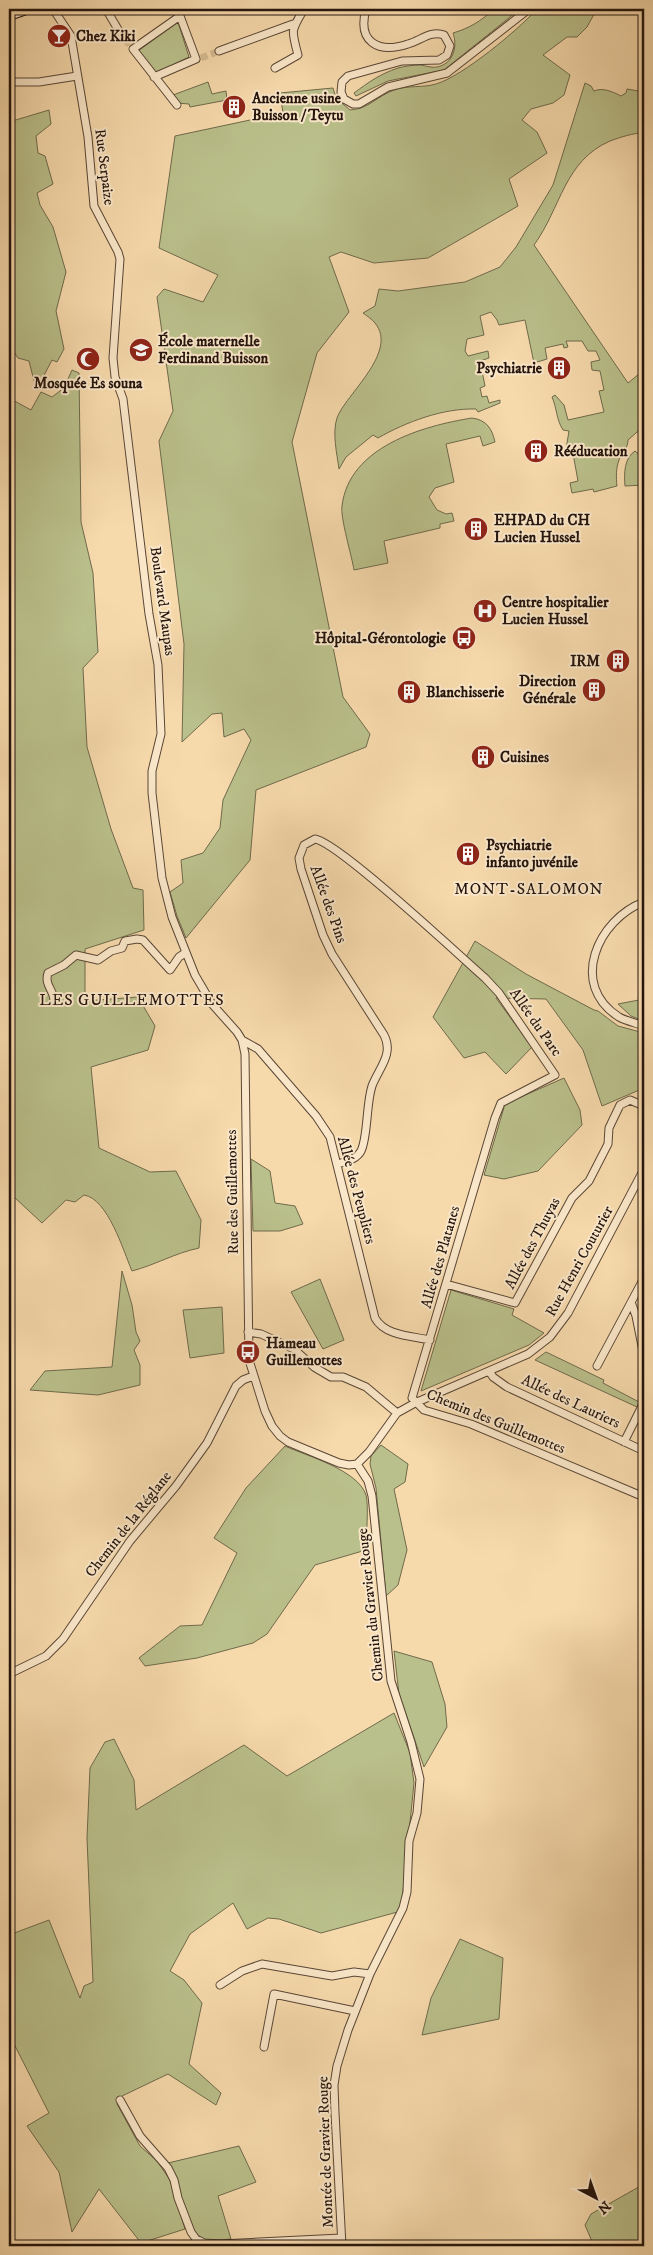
<svg xmlns="http://www.w3.org/2000/svg" width="653" height="2255" font-family="'IM FELL DW Pica',serif">
  <style>
    .green { fill: #bac08b; stroke: #6f6a4c }
    .lines { fill: none; stroke-linecap: round; stroke-linejoin: round }
    .street-tunnel { stroke: #d7bc94; stroke-width: 7; stroke-dasharray: 7 3.5; stroke-linecap: butt }
    .street-casing { stroke: #594635; stroke-width: 9 }
    .secondary-casing { stroke: #24140d; stroke-width: 12 }
    .street { stroke: #fae7c9; stroke-width: 7 }
    .secondary { stroke: #fae7c9; stroke-width: 10 }
    .labels { text-anchor: middle; stroke-width: 4; stroke-linejoin: round; paint-order: stroke }
    .poi-label { font-size: 15px; font-weight: bold; fill: #24140d; stroke: #fae7c9; text-anchor: start }
    .street-label { font-size: 15px; fill: #24140d; stroke: #fae7c9 }
    .neighbourhood-label { font-size: 16px; letter-spacing: 1px; fill: #24140d; stroke: #fae7c9 }
  </style>
  <rect width="100%" height="100%" fill="#f7daac"/>
  <filter id="stains"><feTurbulence type="fractalNoise" baseFrequency=".004" numOctaves="4"/><feColorMatrix values="0 0 0 0 .2 0 0 0 0 .09 0 0 0 0 .02 0 0 0 .5 -.17"/></filter>
  <radialGradient id="worn" r=".72"><stop offset=".6" stop-color="#630" stop-opacity="0"/><stop offset="1" stop-color="#630" stop-opacity=".3"/></radialGradient>
  <!-- green -->
  <path class="green" d="M494 9H520L444 70 388 81 356 96 354 93C369 82 380 74 398 68 405 66 414 65 421 65 426 66 432 68 437 67 453 64 458 47 453 33 470 28 481 21 494 9Z
    M537 9H597L587 27 577 37H567L543 55 570 75 564 95 553 103 531 109 522 120 537 132 547 153 509 179 518 206 428 258 374 263 341 252 329 257 349 312 317 353 292 442 343 697 370 734 366 747 256 790 250 860 186 938 177 916 170 892 183 883 181 860 203 853 220 828 223 800 251 740 244 729 224 737 222 713 212 714 182 742 184 644 159 441 173 411 157 297 164 289 203 302 218 275 159 248 175 136 283 113 280 93 333 88 336 98 350 110C369 109 377 96 394 90 408 85 423 88 436 84 463 76 518 30 537 9Z
    M178 22 189 57 156 73 138 51Z
    M208 82 212 94 226 91 227 100 190 107 189 104 176 103 173 95Z
    M585 83 591 86 594 91C603 87 613 92 621 96L626 93 627 89 644 92V133C633 133 621 137 610 141 564 161 561 208 534 245L628 383 639 374 644 379V426L628 440C628 448 622 453 619 460 616 468 616 477 617 486L594 492 593 489 572 493 570 483 578 481 572 448 566 449 569 431 563 430C556 419 557 408 552 397L555 395 564 405 568 420 604 412 599 391 604 390 600 371 592 370 591 362 600 360 596 351H588L582 341H566L568 347 564 348 563 344 545 348 547 359 534 363 525 320 499 325 497 320 491 312 480 316 484 335 467 339 465 351 468 356 488 351 489 358 480 361 485 386 480 388 482 397 487 396 489 403 500 400V403L478 412 476 409C443 408 406 422 378 438L373 435 346 457 339 469C337 454 332 433 337 418 345 395 399 352 375 323 372 319 367 316 363 313L375 306 379 289 398 291 465 282 500 267 516 247 553 185Z
    M49 110 51 124 36 136 38 153 45 156 53 184 37 193 40 205 53 227 66 272 56 311 64 349 57 362 52 360 40 383 34 381 29 361 18 358 9 345V241L13 239 9 224V122Z
    M72 370 79 373 81 522 93 573 98 652 83 668 87 747 111 829 133 888 143 890 144 930 85 949V1001L138 997 155 1026 148 1050 91 1067 99 1148 150 1172 176 1171 201 1220 199 1248C175 1253 155 1265 132 1271 123 1250 108 1199 84 1195L75 1202 66 1200 42 1223 13 1196 9 1197V398L31 410 41 392 52 397 64 388Z
    M472 418C487 420 492 429 495 442L483 446 480 436 446 444 454 482 435 488 429 497 437 510 446 514 452 513 454 521 440 524V528L384 541 388 563 354 570C352 557 340 517 342 506 349 447 422 426 472 418Z
    M635 451 644 459V485L625 486C624 474 624 458 635 451Z
    M475 941 526 974 594 1010 598 1011 618 1026 644 1033V1088L602 1106 583 1050 546 999 496 998 532 1047 506 1074 485 1052 464 1058 433 1017Z
    M644 999V1021L631 1016 618 1004Z
    M564 1078 580 1110 582 1125 538 1171 504 1179 484 1175 505 1104Z
    M251 1159 270 1171 275 1203 295 1206 303 1224 280 1231H253Z
    M122 1271 132 1305 136 1332 140 1341 134 1350 140 1365V1385L98 1395 30 1390 45 1371 112 1367Z
    M320 1279 344 1340 323 1349 291 1292Z
    M451 1290 514 1309 512 1315 544 1333 529 1345 421 1391Z
    M222 1307 224 1353 190 1358 183 1310Z
    M546 1352 604 1380 603 1383 639 1402 637 1407 535 1360Z
    M381 1445 408 1464 405 1482 394 1489 407 1550 398 1585 386 1596 376 1488 370 1464 371 1456Z
    M285 1446C307 1456 358 1470 366 1495 369 1506 366 1537 366 1550L315 1565 267 1634 253 1643 197 1658 145 1666 139 1658 180 1626 202 1625 237 1553 214 1538 246 1488Z
    M394 1651 432 1662 445 1704 447 1727 424 1767 399 1694Z
    M394 1713 410 1753 414 1783 401 1911 321 1933 279 1919 268 1918 247 1929 233 1903 190 1934 170 1971 184 1980 202 2003 189 2064 221 2093 216 2105 168 2074 122 2096 117 2104 140 2146 157 2161 170 2180 185 2229 141 2243 99 2189 72 2232 59 2172 27 2126 49 2113 9 2034V1969L14 1966 9 1954V1935L49 1920 80 1998 84 1986 93 1982 87 1838 90 1768 105 1742 114 1739 134 1780 136 1810 244 1745 287 1776Z
    M460 1939 503 1958 499 2019 422 2035 431 1998Z
    M239 2146 256 2182 218 2196 231 2239 208 2241 195 2234 168 2163Z
    M644 2184V2246H594L585 2225 591 2214Z"/>
  <g class="lines">
    <!-- street-tunnel -->
    <path class="street-tunnel" d="M119 31 133 49
      M201 58 219 51"/>
    <!-- street casing -->
    <g class="street-casing">
      <path id="street" d="M53 9 71 36 88 137 94 206 118 252 120 259 113 358 115 377 123 399 149 614 158 665 161 734 152 771V793L162 878 172 917 195 975 212 1004 237 1032 242 1040 245 1054 249 1360 265 1411 272 1426 280 1436 288 1442 339 1463 349 1465 357 1464
        M106 9 119 31
        M366 9C357 42 378 54 408 44 420 41 431 30 444 35L450 46 447 55 439 60 402 61 348 76 342 82 341 92 344 99 353 104H359L388 87 447 73 529 9
        M219 51 293 24
        M275 68 298 55C291 29 291 31 304 9
        M154 77 196 59 180 16 133 49 177 105
        M9 82H39L77 76
        M644 902C598 919 568 985 619 1017 626 1021 636 1023 644 1026
        M54 1001C54 990 44 985 48 973L64 965 76 955 98 960 111 951 122 948 125 941 137 939 143 940 170 970 179 957 185 953
        M242 1040 258 1049 316 1116 330 1137 375 1318C385 1336 412 1336 430 1340
        M338 1164C346 1161 356 1160 361 1151 368 1137 366 1104 372 1086 379 1068 394 1054 384 1035L332 954 323 935 301 869 299 858 304 845 315 839C338 842 460 956 485 978L499 993 555 1075 501 1103 495 1118 412 1398 424 1410 471 1424 644 1497
        M446 1284 515 1303 572 1198 589 1181 608 1144 609 1128 620 1105 630 1100 644 1106
        M631 1302 636 1316 644 1356
        M248 1332 261 1334 294 1349 314 1367 331 1377H343L366 1387 397 1413
        M597 1366 644 1278
        M489 1371 493 1377 507 1387 644 1451
        M624 1442 644 1402
        M357 1464 369 1452 397 1413 415 1403 528 1354 550 1337 568 1313 644 1169
        M9 1674 46 1656 63 1639 130 1541 176 1486 207 1443 236 1386 243 1380 253 1376
        M220 1985 242 1971 262 1964 332 1976 354 1972 370 1974
        M264 2047 274 1994 355 2011
        M120 2100 140 2136 168 2168 174 2180 178 2198 191 2232 196 2239 204 2243 221 2244 341 2238
        M342 2246 335 2113 334 2085 337 2066 348 2030 370 1974 403 1908 407 1892 409 1841 417 1813 420 1779 411 1742 391 1681 372 1496 368 1481 357 1464"/>
    </g>
    <!-- secondary casing -->
    <g class="secondary-casing">
      <path id="secondary" d="M390 9H409
        M9 15 26 9"/>
    </g>
    <!-- street -->
    <use href="#street" class="street"/>
    <!-- secondary -->
    <use href="#secondary" class="secondary"/>
  </g>
  <!-- icons -->
  <defs>
    <g id="bar-disc" transform="scale(1.25)"><circle r="9.5" fill="#8f2418" stroke="#fae7c9"/><path d="M-6-5H6L.8 .8V4.5H3.5V6h-7V4.5H-.8V.8Z" fill="#fff"/></g>
    <g id="building-disc" transform="scale(1.25)"><circle r="9.5" fill="#8f2418" stroke="#fae7c9"/><path d="M-4-6H4V6H1V3H-1V6H-4ZM-2.5-4.3h1.7v1.8h-1.7ZM.8-4.3h1.7v1.8H.8ZM-2.5-1h1.7V.8h-1.7ZM.8-1h1.7V.8H.8Z" fill="#fff"/></g>
    <g id="school-disc" transform="scale(1.25)"><circle r="9.5" fill="#8f2418" stroke="#fae7c9"/><path d="M0-5L7-2L0 1L-7-2ZM-4 1L0 2.5L4 1V4Q0 6-4 4Z" fill="#fff"/></g>
    <g id="mosque-disc" transform="scale(1.25)"><circle r="9.5" fill="#8f2418" stroke="#fae7c9"/><path d="M3.5-4.9A6 6 0 1 0 3.5 4.9A5 5 0 1 1 3.5-4.9Z" fill="#fff"/></g>
    <g id="hospital-disc" transform="scale(1.25)"><circle r="9.5" fill="#8f2418" stroke="#fae7c9"/><path d="M-5-5h3v3.5h4V-5h3V5h-3V1.5h-4V5h-3Z" fill="#fff"/></g>
    <g id="bus-disc" transform="scale(1.25)"><circle r="9.5" fill="#8f2418" stroke="#fae7c9"/><path d="M-5-6H5V4H4V6H2V4H-2V6H-4V4H-5ZM-3.5-4V0h7V-4ZM-3.5 1.2v1.5H-2V1.2ZM2 1.2v1.5H3.5V1.2Z" fill="#fff"/></g>
  </defs>
  <g fill-rule="evenodd">
    <use href="#bar-disc" x="59" y="36"/>
    <use href="#building-disc" x="234" y="107"/>
    <use href="#school-disc" x="141" y="350"/>
    <use href="#mosque-disc" x="88" y="359"/>
    <use href="#building-disc" x="559" y="368"/>
    <use href="#building-disc" x="536" y="451"/>
    <use href="#building-disc" x="476" y="529"/>
    <use href="#hospital-disc" x="485" y="611"/>
    <use href="#bus-disc" x="464" y="638"/>
    <use href="#building-disc" x="618" y="661"/>
    <use href="#building-disc" x="594" y="690"/>
    <use href="#building-disc" x="409" y="692"/>
    <use href="#building-disc" x="483" y="757"/>
    <use href="#building-disc" x="468" y="854"/>
    <use href="#bus-disc" x="248" y="1352"/>
  </g>
  <g class="labels">
    <!-- poi labels -->
    <g class="poi-label">
      <text x="76" y="41">Chez Kiki</text>
      <text x="252" y="103">Ancienne usine<tspan x="252" dy="17">Buisson / Teytu</tspan></text>
      <text x="158" y="346">École maternelle<tspan x="158" dy="17">Ferdinand Buisson</tspan></text>
      <text x="542" y="373" text-anchor="end">Psychiatrie</text>
      <text x="88" y="388" text-anchor="middle">Mosquée Es souna</text>
      <text x="554" y="456">Rééducation</text>
      <text x="494" y="525">EHPAD du CH<tspan x="494" dy="17">Lucien Hussel</tspan></text>
      <text x="502" y="607">Centre hospitalier<tspan x="502" dy="17">Lucien Hussel</tspan></text>
      <text x="446" y="643" text-anchor="end">Hôpital-Gérontologie</text>
      <text x="600" y="666" text-anchor="end">IRM</text>
      <text x="576" y="686" text-anchor="end">Direction<tspan x="576" dy="17">Générale</tspan></text>
      <text x="426" y="697">Blanchisserie</text>
      <text x="500" y="762">Cuisines</text>
      <text x="486" y="850">Psychiatrie<tspan x="486" dy="17">infanto juvénile</tspan></text>
      <text x="266" y="1348">Hameau<tspan x="266" dy="17">Guillemottes</tspan></text>
    </g>
    <!-- street labels -->
    <g class="street-label">
      <text transform="translate(105 167) rotate(83)" y="5">Rue Serpaize</text>
      <text transform="translate(163 601) rotate(82)" y="5">Boulevard Maupas</text>
      <text transform="translate(329 904) rotate(70)" y="5">Allée des Pins</text>
      <text transform="translate(536 1022) rotate(55)" y="5">Allée du Parc</text>
      <text transform="translate(357 1190) rotate(75)" y="5">Allée des Peupliers</text>
      <text transform="translate(232 1192) rotate(-91)" y="5">Rue des Guillemottes</text>
      <text transform="translate(532 1243) rotate(-62)" y="5">Allée des Thuyas</text>
      <text transform="translate(440 1257) rotate(-74)" y="5">Allée des Platanes</text>
      <text transform="translate(579 1261) rotate(-61)" y="5">Rue Henri Couturier</text>
      <text transform="translate(571 1401) rotate(25)" y="5">Allée des Lauriers</text>
      <text transform="translate(496 1421) rotate(22)" y="5">Chemin des Guillemottes</text>
      <text transform="translate(128 1524) rotate(-52)" y="5">Chemin de la Réglane</text>
      <text transform="translate(370 1605) rotate(-96)" y="5">Chemin du Gravier Rouge</text>
      <text transform="translate(325 2152) rotate(-92)" y="5">Montée de Gravier Rouge</text>
    </g>
    <!-- neighbourhood labels -->
    <g class="neighbourhood-label">
      <text x="529" y="894">MONT-SALOMON</text>
      <text x="132" y="1005">LES GUILLEMOTTES</text>
    </g>
  </g>
  <!-- margin -->
  <rect width="653" height="2255" fill="none" stroke="#f7daac" stroke-width="30"/>
  <rect x="10" y="10" width="633" height="2235" fill="none" stroke="#24140d" stroke-width="2.5"/>
  <rect x="15" y="15" width="623" height="2225" fill="none" stroke="#24140d"/>
  <!-- north arrow -->
  <g transform="translate(596 2198) rotate(139)" stroke="#fae7c9" stroke-width="4" paint-order="stroke">
  <path d="M0-4L9 19L0 12L-9 19Z" fill="#24140d"/>
  <text y="-8" font-size="14" font-weight="bold" text-anchor="middle" fill="#24140d">N</text>
  </g>
  <rect width="100%" height="100%" filter="url(#stains)"/>
  <rect width="100%" height="100%" fill="url(#worn)"/>
</svg>
